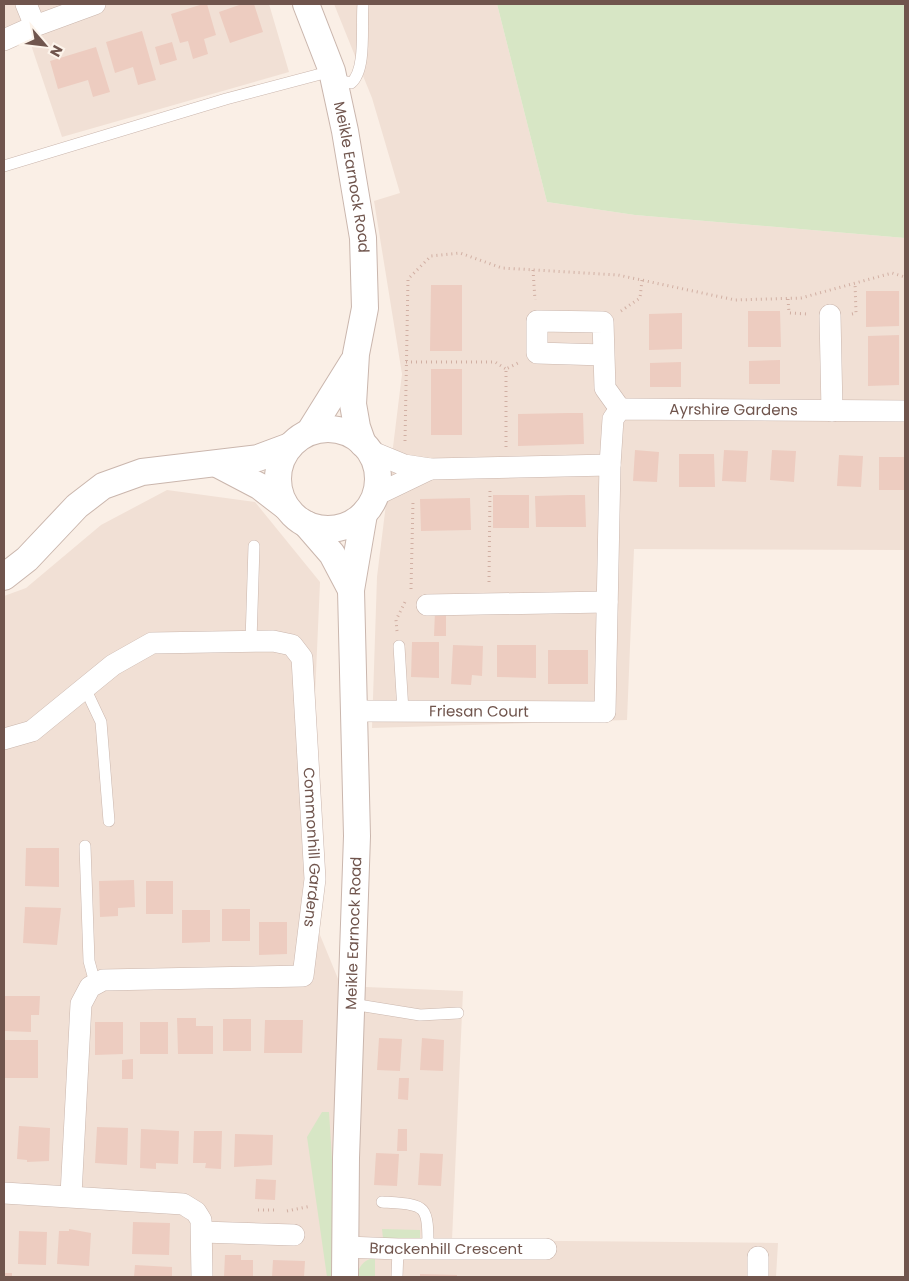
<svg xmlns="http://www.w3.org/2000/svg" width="909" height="1281" font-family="Poppins,sans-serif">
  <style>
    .residential { fill: #f1e0d5 }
    .green { fill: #d7e6c5 }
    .building { fill: #edccc0 }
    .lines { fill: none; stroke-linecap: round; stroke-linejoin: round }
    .service-casing { stroke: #cab6ad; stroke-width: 12 }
    .minor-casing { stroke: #cab6ad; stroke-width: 22 }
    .tertiary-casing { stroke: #cab6ad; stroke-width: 28 }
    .path { stroke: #d1afa3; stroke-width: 3; stroke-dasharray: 1 4; stroke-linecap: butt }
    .service { stroke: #fff; stroke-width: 11 }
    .minor { stroke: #fff; stroke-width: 21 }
    .tertiary { stroke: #fff; stroke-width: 26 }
    .labels { text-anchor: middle; stroke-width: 4.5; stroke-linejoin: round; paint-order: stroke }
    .street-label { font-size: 15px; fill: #70554d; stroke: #fdf4eb }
  </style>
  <rect width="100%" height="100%" fill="#faefe6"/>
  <!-- residential -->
  <path class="residential" d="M4 4H269L289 72 62 137 26 30 4 40Z
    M334 4H497L547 202 635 215 905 238V550L634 549 627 720 372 728 377 577 402 374 374 201 400 193 372 98Z
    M167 490 255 502 320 582 306 901 341 986 463 991 452 1240 778 1243 776 1277H4V596L26 588 101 525Z"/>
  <!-- green -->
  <path class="green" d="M497 4H905V238L635 215 547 202Z
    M322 1112H329L334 1191V1277H327L307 1137Z
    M382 1229 420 1230V1238H383Z
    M375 1258V1277H357C358 1267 364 1259 375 1258Z"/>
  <!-- building -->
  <path class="building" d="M203 4H207L216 35 204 39 208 54 193 59 188 41 180 43 171 14Z
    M242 4H254L263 32 230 43 219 12Z
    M142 31 156 80 138 85 133 67 115 73 106 42Z
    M172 42 177 60 160 65 155 47Z
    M96 47 110 92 93 97 88 80 58 89 50 61Z
    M431 285H462V351H430Z
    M866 291H899V326L866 327Z
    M748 311H780L781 347H748Z
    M682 313V349L649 350V314Z
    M899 335V385L868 386V336Z
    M780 360V384H749V361Z
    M681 362V387H650V363Z
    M431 369H462V435H431Z
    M568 413H583L584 444 518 446V414Z
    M635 450 659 452 657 482 633 481Z
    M724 450 748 451 746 482 722 481Z
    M772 450 796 451 794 482 770 480Z
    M679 454H714L715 487H679Z
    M839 455 863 456 861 487 837 486Z
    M879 457H905V490H879Z
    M493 495H529V528H493Z
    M570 495H585L586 527H536L535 496Z
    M470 498 471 530 421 531 420 499Z
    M435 611 446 612V636H434Z
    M412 642H439V678L411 677Z
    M453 645 483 646 482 676 472 675 471 685 451 684Z
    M497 645H536V678L497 677Z
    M548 650H588V684H548Z
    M26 848H59V887L25 886Z
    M134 880 135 907 118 908V916L100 917 99 881Z
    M146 881H173V914H146Z
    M25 907 61 908 57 945 23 943Z
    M222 909H250V941H222Z
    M182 910H210V942L182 943Z
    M259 922H287V954L259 955Z
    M4 996H40L39 1015H31V1032L4 1031Z
    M177 1018H196V1026H213V1054H178Z
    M223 1019H251V1051H223Z
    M265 1020H303L302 1053H264Z
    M95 1022H123V1054L95 1055Z
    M140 1022H168V1054H140Z
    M379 1038 402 1039 400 1071 377 1070Z
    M422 1038 444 1040 443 1071 420 1070Z
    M5 1040H38V1078H5Z
    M133 1059V1079H122V1060Z
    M399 1078H409L408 1100 398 1099Z
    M19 1126 50 1128 49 1161 27 1162V1160L17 1159Z
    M97 1127 128 1128 127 1165 95 1163Z
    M141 1129 179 1131 178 1164 156 1163V1169L140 1168Z
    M398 1129H407V1151H397Z
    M194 1131H222L221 1169 205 1168 206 1163H193Z
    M235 1134 273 1135 272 1165 234 1167Z
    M376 1153 399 1154 397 1186 374 1185Z
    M420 1153 443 1154 441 1186 418 1185Z
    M256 1179 276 1180 275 1200 255 1199Z
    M133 1222 170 1223 169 1255 132 1254Z
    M69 1229 91 1233 89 1266 57 1264 59 1231H69Z
    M19 1231 47 1232 46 1265 18 1264Z
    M225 1255H241V1260H253V1277H224Z
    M273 1260 305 1261 304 1277H272Z
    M135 1265 172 1267V1277H134Z
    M4 1273H12V1277H4Z
    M420 1274 457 1275V1277H420Z"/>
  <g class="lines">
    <!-- service casing -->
    <g class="service-casing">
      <path id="service" d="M334 79 351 83C367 70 361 24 363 4
        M4 166 226 99 332 71
        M251 641 254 546
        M399 646 403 711
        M85 688 101 722 109 821
        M85 846 89 961 95 983
        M352 1004 420 1015 458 1013
        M382 1202C427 1205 428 1203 428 1250
        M397 1277 398 1249"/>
    </g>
    <!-- minor casing -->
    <g class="minor-casing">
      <g id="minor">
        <path d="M26 4 35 26 95 4"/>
        <path d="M4 40 35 26"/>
        <path d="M830 315 832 411"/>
        <path d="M604 355 537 353V321L603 322 605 388 620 409"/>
        <path d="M370 451 404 465 430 469 610 465"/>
        <path d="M376 495 430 469"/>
        <path d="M427 605 607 602"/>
        <path id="s1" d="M353 711 605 712 610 465 613 419 620 409 905 411"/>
        <path id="s2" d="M4 739 32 731 113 665 152 643 273 641 292 645 302 658 315 879 303 976 103 980 90 987 81 1004 71 1195"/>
        <path d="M4 1193 183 1204 196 1212 201 1220 202 1277"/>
        <path d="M202 1232 294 1235"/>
        <path id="s3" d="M346 1247 398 1249H546"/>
        <path d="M758 1277V1257"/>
      </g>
    </g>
    <!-- tertiary casing -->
    <g class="tertiary-casing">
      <g id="tertiary">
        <path id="s4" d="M306 4 332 71 345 131 363 238 365 308 356 354 353 404 357 427 363 444"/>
        <circle cx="328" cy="479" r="50"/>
        <path d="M310 431 353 362"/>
        <path d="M219 465 259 486 285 506"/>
        <path d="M306 524 332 554 351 590"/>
        <path d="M4 577 27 559 77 506 103 486 142 472 258 458 290 446"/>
        <path id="s5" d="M345 1277 346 1158 357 836 351 590 364 514"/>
      </g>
    </g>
    <!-- path -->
    <path class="path" d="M533 270 535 300
      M788 299 789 313 808 314
      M621 311 640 298 642 280
      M852 314 856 313 855 283
      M406 362H495L506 369
      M405 441 408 279 431 256 460 253 502 268 618 275 735 300 801 298 892 273 905 277
      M506 447V369L518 363
      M489 582 490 489
      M411 589 413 501
      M397 631 396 620 405 602
      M258 1210H276
      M287 1211 311 1206"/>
    <!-- service -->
    <use href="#service" class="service"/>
    <!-- minor -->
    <use href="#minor" class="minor"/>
    <!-- tertiary -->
    <use href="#tertiary" class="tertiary"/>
  </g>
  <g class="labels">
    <!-- street labels -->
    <g class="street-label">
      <text dy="5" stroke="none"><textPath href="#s4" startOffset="180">Meikle Earnock Road</textPath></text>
      <text dy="5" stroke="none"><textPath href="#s1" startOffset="671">Ayrshire Gardens</textPath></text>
      <text dy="5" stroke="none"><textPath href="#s1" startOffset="126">Friesan Court</textPath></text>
      <text dy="5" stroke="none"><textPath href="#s2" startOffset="525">Commonhill Gardens</textPath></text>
      <text dy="5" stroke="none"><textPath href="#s5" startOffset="344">Meikle Earnock Road</textPath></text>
      <text dy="5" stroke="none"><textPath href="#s3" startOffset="100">Brackenhill Crescent</textPath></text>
    </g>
  </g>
  <!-- border -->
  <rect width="909" height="1281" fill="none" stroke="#70554d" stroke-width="10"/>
  <!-- north arrow -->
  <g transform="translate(45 45) rotate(118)" stroke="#fdf4eb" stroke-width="4" paint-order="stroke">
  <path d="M0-4L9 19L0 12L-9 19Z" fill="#70554d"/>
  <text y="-8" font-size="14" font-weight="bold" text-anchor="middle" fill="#70554d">N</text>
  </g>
</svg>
